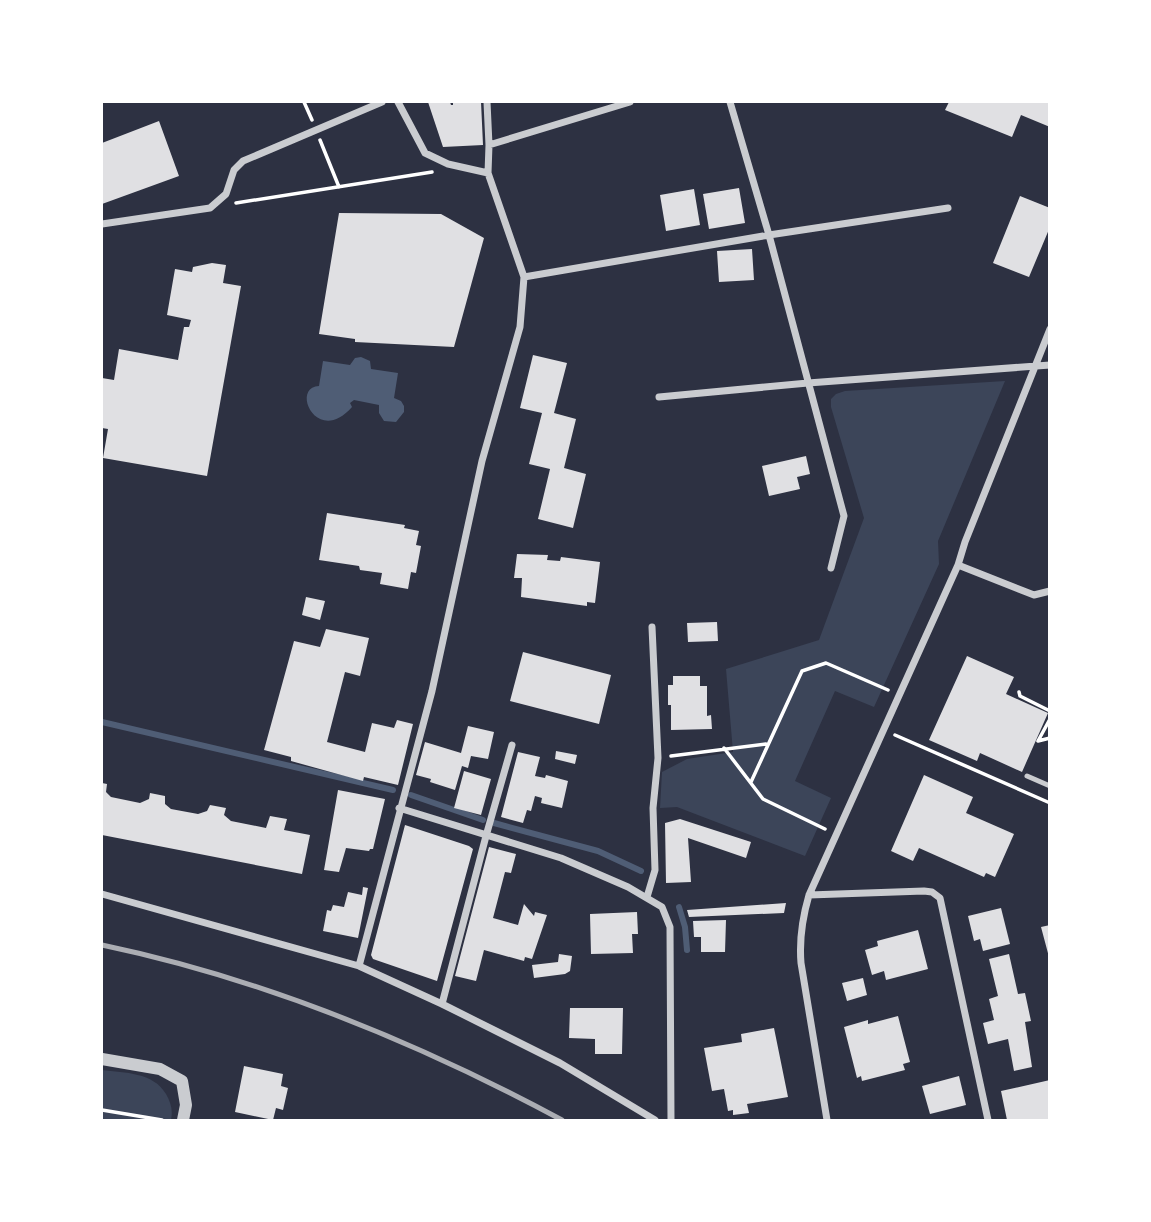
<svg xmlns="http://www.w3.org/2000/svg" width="1151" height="1222" font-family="'Open Sans',sans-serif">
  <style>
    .green { fill: #3c4559 }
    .water { fill: #4f5d75 }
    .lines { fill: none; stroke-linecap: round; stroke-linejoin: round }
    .stream { stroke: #4f5d75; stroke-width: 6 }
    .building { fill: #e0e0e3 }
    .path { stroke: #fff; stroke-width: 3.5 }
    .service { stroke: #caccd0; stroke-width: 5 }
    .minor { stroke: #caccd0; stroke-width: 7 }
    .tertiary { stroke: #caccd0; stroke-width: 12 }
    .rail { stroke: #abadb3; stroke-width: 5 }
  </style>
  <rect width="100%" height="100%" fill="#2d3142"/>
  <!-- green -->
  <path class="green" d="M1005 381 938 541 939 564 874 707 835 691 795 781 831 798 805 856 677 807 660 808 662 772 687 759 733 752 726 669 819 640 864 518 831 407V399L836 394 845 391Z
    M102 1070C125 1073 153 1072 166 1094 171 1103 173 1110 171 1120H102Z"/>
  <!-- water -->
  <path class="water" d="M361 357 370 361 371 369 398 373 394 398 401 401 404 406V412L396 422 384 421 379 413V405L354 400 350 403 352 407C317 447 290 387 319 386L323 361 350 365 355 358Z"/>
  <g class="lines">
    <!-- stream -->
    <path class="stream" d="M102 722 393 790
      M411 795 483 820
      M494 823 598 851 641 871
      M679 907 685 927 687 950"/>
  </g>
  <!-- building -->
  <path class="building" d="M428 102H450L451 105H453V102H481L483 145 443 147Z
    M949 102H1050V127L1021 115 1012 137 945 110Z
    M159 121 179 176 102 204V143Z
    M739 188 745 223 709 229 703 194Z
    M694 189 700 225 666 231 660 195Z
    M1020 196 1050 208V227L1029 277 993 263Z
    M339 213 441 214 484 238 454 347 355 342V339L319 334Z
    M752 249 754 280 719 282 717 251Z
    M212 263 226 265 223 283 241 286 207 476 103 458 108 429 102 428V378L114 380 119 349 178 360 184 327H189L191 320 167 315 175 269 192 272 193 267Z
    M533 355 567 363 554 413 576 419 564 468 586 474 573 528 538 519 550 469 529 464 542 413 520 408Z
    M806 456 810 474 797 477 800 489 769 496 762 466Z
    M327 513 405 525 404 528 419 531 416 545 421 546 416 573 411 572 408 589 380 584 382 573 360 570 359 566 319 560Z
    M517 554 548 555 547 560 560 561 561 557 600 562 595 603 587 602V606L521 597 522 578H514Z
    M306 597 325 601 320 620 302 615Z
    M717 622 718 641 688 642 687 623Z
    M326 629 369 638 360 676 345 672 327 742 365 752 372 723 394 728 397 720 413 724 398 785 364 777 363 781 291 761V757L264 750 294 641 320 647Z
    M523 652 611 675 599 724 510 701Z
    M967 656 1014 677 1006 694 1048 713 1022 772 980 753 977 761 929 740Z
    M673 676H700V686H707V716L711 715 712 729 671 730V705H668V685H673Z
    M468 726 494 732 488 759 471 756 468 768 462 766 455 790 430 782 431 779 416 775 425 742 461 753Z
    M556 751 577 755 575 764 555 759Z
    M518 752 540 757 535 776 545 778 546 775 568 781 562 808 541 803 542 798 535 796 531 811 527 810 523 823 501 817Z
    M464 771 491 779 481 815 454 808Z
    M924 775 973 797 966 813 1014 834 995 877 986 873 984 877 919 848 913 861 891 851Z
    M102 783 107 784 106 792 111 797 140 803 149 799 150 793 165 796V804L171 809 198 814 207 811 210 805 226 808 224 815 231 821 266 828 270 816 287 819 284 830 310 835 302 874 102 835Z
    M338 790 385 799 373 849H370L369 851 346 848 339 872 324 870Z
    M680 819 751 842 746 858 688 838 691 882 666 883 665 823Z
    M405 825 469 846 473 849 437 981 373 959 371 955Z
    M489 847 516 854 511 873 505 872 493 918 518 925 524 904 534 916 535 912 547 915 532 959 525 957 524 961 484 950 476 981 455 976Z
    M363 887 368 888 358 938 323 931 327 910 331 911 333 905 344 907 348 892 362 895Z
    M786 903 784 913 689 917 687 910Z
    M1001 908 1010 944 983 951 980 939 974 941 968 916Z
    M637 912 638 934H632L633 953 591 954 590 914Z
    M726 920 725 952H701V937H694L693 921Z
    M1050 925V957H1049L1041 927Z
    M918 930 928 969 886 980 884 971 872 975 865 950 878 946 877 941Z
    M559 954 572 956 570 971 565 974 534 978 532 965 558 962Z
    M1009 954 1018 994 1025 993 1031 1021 1025 1022 1032 1067 1014 1071 1008 1039 988 1044 983 1023 994 1020 989 999 998 996 989 959Z
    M863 978 867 995 847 1001 842 983Z
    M570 1008H623L622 1054H595V1039L569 1038Z
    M898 1016 910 1062 903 1064 905 1070 862 1081 861 1076 857 1078 844 1027 868 1020V1024Z
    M774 1028 788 1097 747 1104 749 1113 733 1115V1110L728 1111 724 1089 712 1091 704 1048 742 1042 741 1034Z
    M244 1066 283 1074 281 1086 288 1088 283 1110 276 1108 273 1120 235 1112Z
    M959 1076 966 1105 930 1114 922 1086Z
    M1050 1080V1120H1007L1001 1091Z"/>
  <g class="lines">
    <!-- path -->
    <path class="path" d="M304 102 312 120
      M320 140 339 187
      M236 203 432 172
      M1019 692 1020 696 1050 711
      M1050 719 1038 741 1050 738
      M895 735 1050 803
      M724 748 763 799 825 829
      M671 756 766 744
      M751 782 802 671 826 663 888 690
      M102 1110 162 1120"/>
    <!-- service -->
    <path class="service" d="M1027 776 1050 786"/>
    <!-- minor -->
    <path class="minor" d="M398 102 425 153 448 164 488 173
      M730 102 769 235 844 516 831 568
      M489 145 630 102
      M102 224 210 208 226 194 234 170 243 161 382 102
      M524 277 769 235 948 208
      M659 397 808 383 1050 365
      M958 565 1034 595 1050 591
      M399 808 561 858 628 887 662 907 670 927 671 1120
      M102 894 359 966 442 1004 560 1063 655 1120
      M809 895 924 891 932 892 940 898 988 1120
      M647 897 655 870 653 808 658 758 652 627
      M359 966 432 691 482 461 520 327 524 277 488 173 489 145 487 102
      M442 1004 486 836 512 745
      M827 1120 801 963C799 939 802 919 809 895L958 565 965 542 1050 329"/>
    <!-- tertiary -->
    <path class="tertiary" d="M102 1059 160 1069 182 1081 186 1105 183 1120"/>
    <!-- rail -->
    <path class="rail" d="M102 945C264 979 417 1042 562 1120"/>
  </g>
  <!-- border -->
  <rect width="1151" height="1222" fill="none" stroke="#ffffff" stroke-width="206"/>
</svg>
